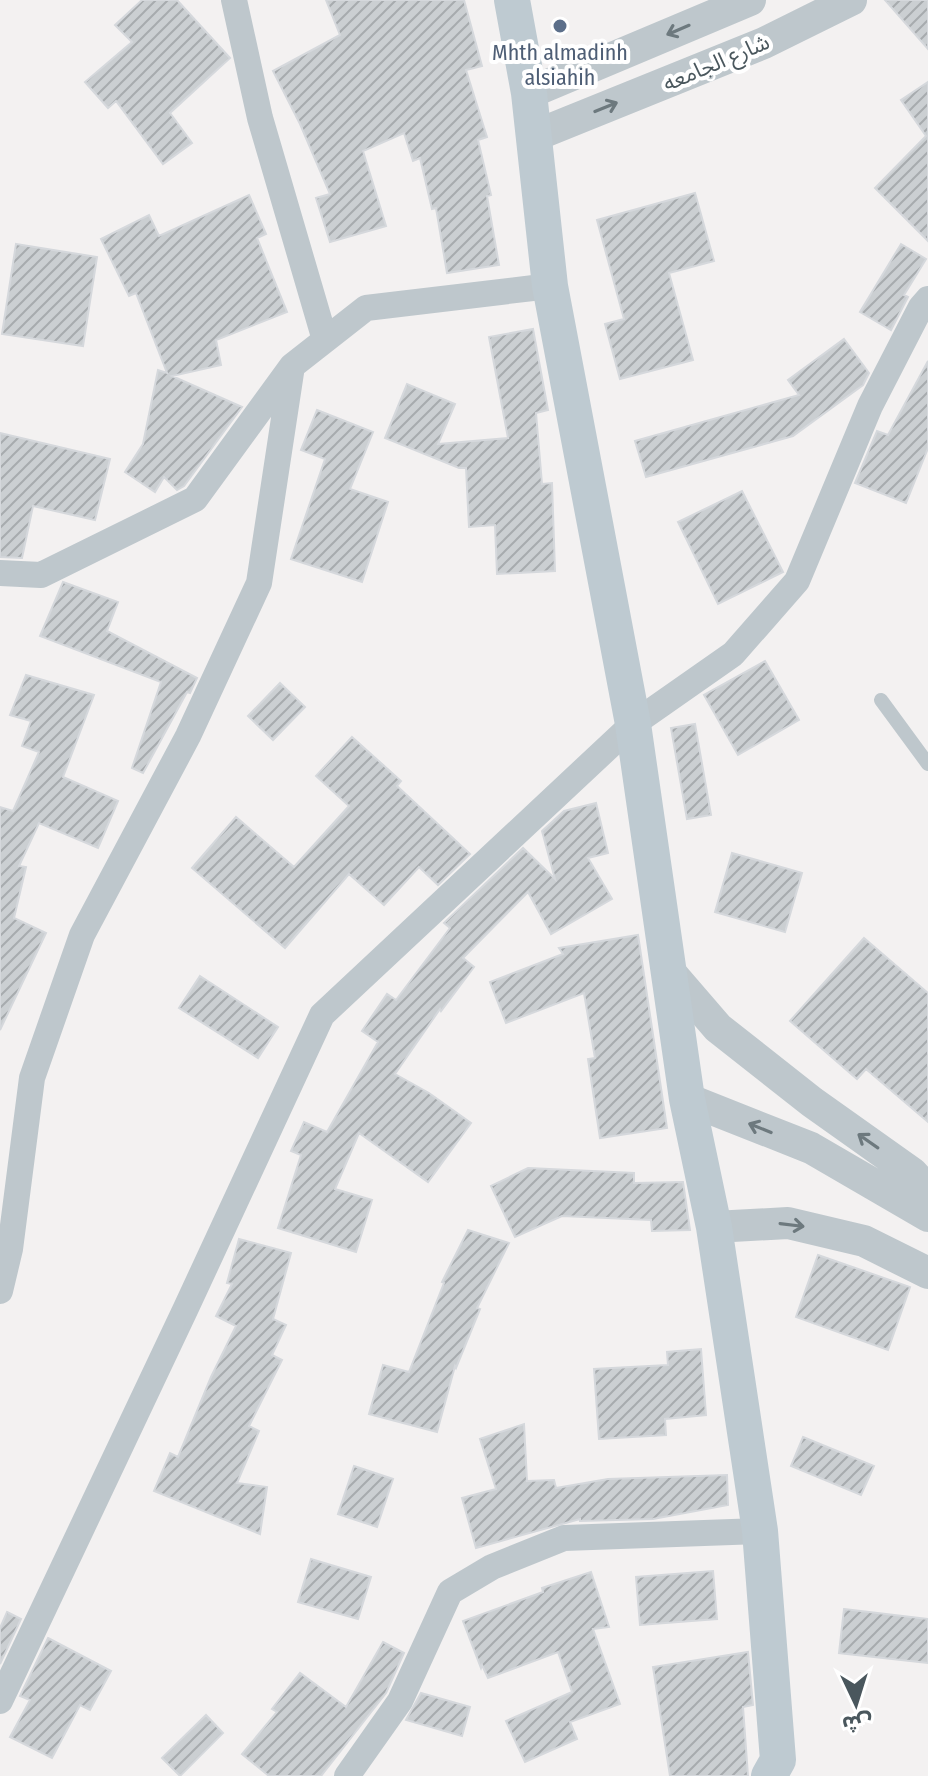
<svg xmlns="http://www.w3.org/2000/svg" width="928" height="1776" font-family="'Fira Sans Condensed','Noto Sans Arabic',sans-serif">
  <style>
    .building { fill: url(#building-hatch); stroke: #d5d8dc; stroke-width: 2 }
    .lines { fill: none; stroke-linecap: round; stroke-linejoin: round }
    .service { stroke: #bec7cc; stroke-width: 14 }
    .minor { stroke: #bec7cc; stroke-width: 26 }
    .tertiary { stroke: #bec7cc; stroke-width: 32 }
    .secondary { stroke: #becad1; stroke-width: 36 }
    .oneway { stroke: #6d797e }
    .service-dot { fill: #5c6f8a; stroke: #fff; stroke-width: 3 }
    .labels { text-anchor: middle; stroke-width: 8; stroke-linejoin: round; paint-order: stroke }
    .service-label { font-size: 22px; fill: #4e5e75; stroke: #fff }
    .street-label { font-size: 22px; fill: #4a575d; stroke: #fff }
  </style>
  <defs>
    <pattern id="building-hatch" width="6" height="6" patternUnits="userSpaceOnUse" patternTransform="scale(2)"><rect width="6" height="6" fill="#cbcfd2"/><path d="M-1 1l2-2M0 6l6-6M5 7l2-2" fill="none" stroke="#a7abae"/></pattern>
  </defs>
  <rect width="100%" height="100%" fill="#f3f1f1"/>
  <!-- building -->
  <path class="building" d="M142 0H177L230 58 170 113 192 143 163 164 116 101 108 108 85 82 132 42 115 25Z
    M326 0H464L482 66 466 70 487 137 478 140 491 195 487 196 499 265 447 273 436 208 432 209 420 158 413 161 404 133 363 151 386 226 330 242 316 198 330 194 300 124 273 71 340 35Z
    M885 0H928V49Z
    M928 82V241L875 188 926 136 901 100Z
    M695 193 714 261 669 273 693 360 620 379 605 324 624 319 597 220Z
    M249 195 266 234 257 238 287 312 216 340 221 365 172 376 242 407 184 486 177 490 164 477 155 492 125 472 143 444 158 370 167 373 136 293 129 296 101 239 149 215 159 236Z
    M16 244 97 257 83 346 2 334Z
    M901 244 926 259 904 295 908 297 891 330 860 312Z
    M533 329 548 410 536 413 542 484 552 483 555 571 497 574 495 525 469 527 466 468H459L385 438 407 384 455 404 438 444 508 438 489 337Z
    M844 339 869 373 863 385 793 436 646 477 635 441 799 395 788 380Z
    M928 361V448L906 503 855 483 877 431 888 435Z
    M317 410 373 432 350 489 388 502 362 582 291 559 325 459 301 450Z
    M0 433 110 459 95 520 33 506 22 558 0 557Z
    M742 491 783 572 718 604 678 522Z
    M63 582 118 602 107 631 197 678 190 693 187 692 143 773 132 768 161 682 40 636Z
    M765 661 799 720 738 755 704 695Z
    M26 675 94 695 63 777 118 801 98 848 39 823 19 866 26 867 14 918 46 933 0 1030V807L13 811 39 752 22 746 31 721 10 715Z
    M280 683 305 707 273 740 248 716Z
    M695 724 711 815 687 819 671 728Z
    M352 737 401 781 397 786 470 854 438 885 419 867 384 905 349 874 285 948 192 868 236 817 294 867 349 806 316 776Z
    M596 803 608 853 588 858 612 899 551 934 528 892 463 958 474 967 441 1011 440 1009 395 1074 429 1093 471 1123 428 1182 359 1133 335 1189 372 1200 356 1252 278 1228 301 1155 291 1151 304 1122 327 1132 378 1042 362 1031 387 994 396 1000 450 928 444 923 523 848 555 879 542 831 564 811Z
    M732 853 802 873 785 932 715 912Z
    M638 935 667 1128 600 1138 588 1059 595 1058 584 993 506 1023 490 982 563 954 559 948Z
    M864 938 928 993V1122L866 1069 857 1079 790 1021Z
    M200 976 278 1027 258 1058 179 1008Z
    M528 1168 634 1173V1183L683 1182 690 1230 652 1231 651 1220 562 1216 515 1237 491 1186Z
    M468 1230 509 1243 477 1308 480 1309 456 1368 455 1366 437 1432 369 1414 383 1365 409 1372 444 1283 442 1282Z
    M239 1239 291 1253 273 1319 286 1325 272 1355 282 1360 249 1426 259 1431 237 1483 267 1487 260 1534 154 1491 170 1453 178 1457 211 1377 236 1326 216 1316 232 1284 227 1283Z
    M818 1255 910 1287 888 1350 796 1317Z
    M701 1349 706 1415 665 1419 666 1435 599 1439 594 1369 668 1365 667 1352Z
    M524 1424 527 1481 554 1480 556 1488 608 1479 727 1475 728 1505 653 1519 580 1521V1519L476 1548 462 1498 496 1489 480 1439Z
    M803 1437 874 1466 861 1495 791 1466Z
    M354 1466 393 1479 377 1527 338 1514Z
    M311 1559 371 1577 358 1619 298 1602Z
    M713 1571 717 1619 640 1625 636 1577Z
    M591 1572 609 1627 593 1629 620 1704 570 1722 577 1739 525 1762 506 1721 572 1692 558 1652 488 1678 482 1665 481 1668 463 1621 543 1592 542 1588Z
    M844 1609 928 1619V1663L839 1653Z
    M7 1612 21 1619 0 1664V1628Z
    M48 1638 111 1671 90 1710 80 1705 52 1758 10 1737 30 1700 20 1696Z
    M383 1642 404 1653 386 1693 321 1776H269L242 1754 277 1712 272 1709 300 1673 346 1707Z
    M748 1652 753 1705 743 1707 748 1776H670L653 1667Z
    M421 1693 470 1707 462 1736 406 1720Z
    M206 1715 223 1733 180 1776 162 1758Z"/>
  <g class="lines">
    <!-- service -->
    <path class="service" d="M881 700 928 764"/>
    <!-- minor -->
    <path class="minor" d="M234 0 260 118 325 340
      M0 573 41 575 195 499 292 366 366 308 550 286
      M0 1291 10 1249 32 1078 82 935 188 736 259 583 292 366
      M0 1701 186 1308 322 1015 633 724 733 654 797 581 870 406 921 307 928 299
      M347 1776 400 1701 450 1592 492 1567 564 1538 760 1531"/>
    <!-- tertiary -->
    <path class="tertiary" d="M529 93 750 0
      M534 136 764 43 851 0
      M668 970 718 1028 812 1102 912 1173 928 1190
      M687 1099 811 1148 928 1216
      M714 1227 788 1223 864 1241 928 1273"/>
    <!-- secondary -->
    <path class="secondary" d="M512 0 529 93 550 286 633 724 687 1099 714 1227 760 1531 778 1760 769 1776"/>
  </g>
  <!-- one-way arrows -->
  <defs><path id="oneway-shaft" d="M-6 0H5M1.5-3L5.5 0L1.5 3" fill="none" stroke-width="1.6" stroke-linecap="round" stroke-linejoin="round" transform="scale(2)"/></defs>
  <g class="oneway">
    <use href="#oneway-shaft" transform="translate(678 30) rotate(157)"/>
    <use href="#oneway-shaft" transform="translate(606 107) rotate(-22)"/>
    <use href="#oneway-shaft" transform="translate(760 1128) rotate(-158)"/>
    <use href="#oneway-shaft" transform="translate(868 1141) rotate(-145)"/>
    <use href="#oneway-shaft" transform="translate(792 1225) rotate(7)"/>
  </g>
  <!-- markers -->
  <circle class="service-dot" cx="560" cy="26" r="8"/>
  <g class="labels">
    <!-- service labels -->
    <g class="service-label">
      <text x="560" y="60">Mhth almadinh<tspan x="560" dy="25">alsiahih</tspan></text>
    </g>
    <!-- street labels -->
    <g class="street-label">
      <text transform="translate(716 62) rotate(-23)" y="8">شارع الجامعه</text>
    </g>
  </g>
  <!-- north arrow -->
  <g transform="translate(856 1704) rotate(176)" stroke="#ffffff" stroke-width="6" paint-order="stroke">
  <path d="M0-6L14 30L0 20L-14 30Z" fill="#4a575d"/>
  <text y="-12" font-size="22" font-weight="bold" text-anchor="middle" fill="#4a575d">ش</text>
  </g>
</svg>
